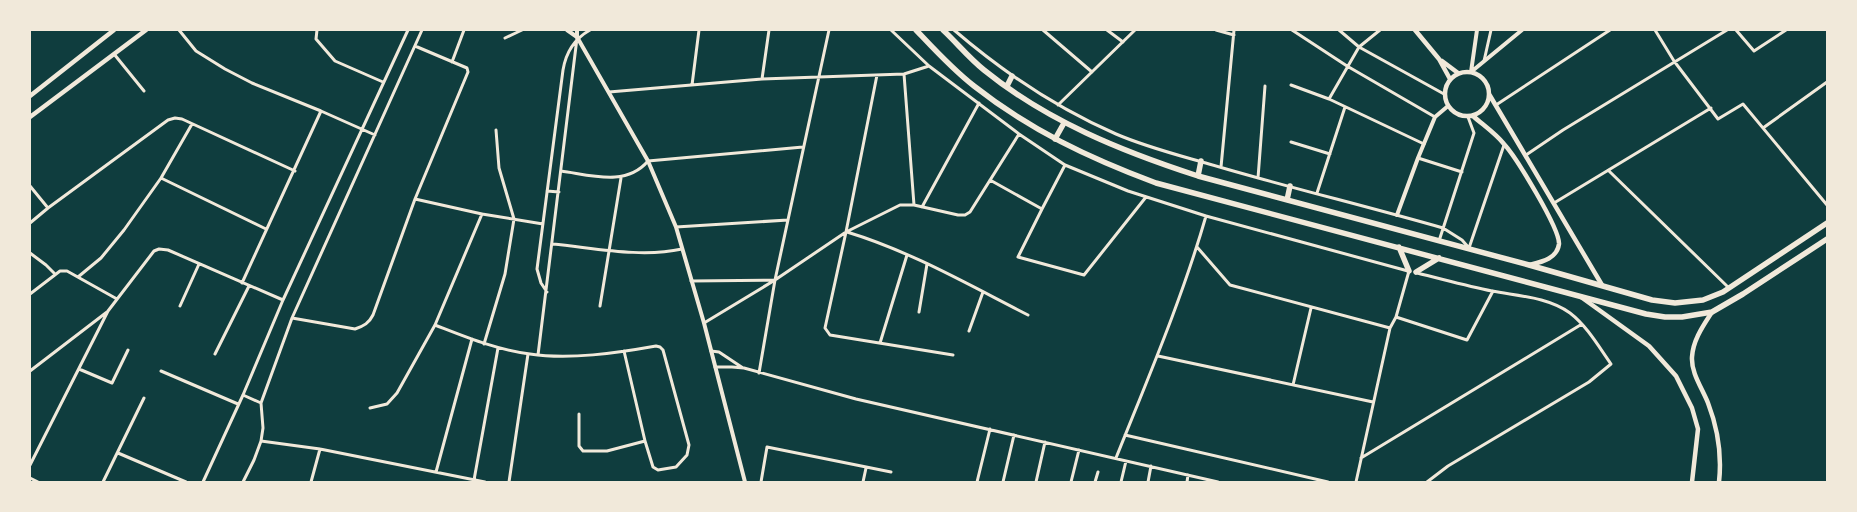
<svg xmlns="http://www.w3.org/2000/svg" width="1857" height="512" font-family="'Open Sans',sans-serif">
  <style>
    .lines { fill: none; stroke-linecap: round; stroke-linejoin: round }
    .minor { stroke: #f1e9da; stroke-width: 3 }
    .tertiary { stroke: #f1e9da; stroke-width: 4 }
    .secondary { stroke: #f1e9da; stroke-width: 4.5 }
    .trunk { stroke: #f1e9da; stroke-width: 5.5 }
  </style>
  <rect width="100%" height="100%" fill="#0f3d3e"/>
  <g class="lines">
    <!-- minor -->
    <path class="minor" d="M179 30 196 51 225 69 252 83 321 111 375 135
      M317 30 316 39 335 61 383 82
      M891 30 929 66 1019 134 1065 165 1128 191 1206 216C1182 299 1148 378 1116 458
      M954 30C1003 72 1056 108 1116 134 1146 147 1178 155 1209 164 1287 187 1366 206 1443 228L1462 240 1469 248 1504 145
      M1043 30 1092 72
      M1107 30 1123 42
      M1216 30 1234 35
      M1292 30 1347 66 1435 117
      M1339 30 1359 47 1444 94
      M1655 30 1674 61 1718 119 1743 104 1827 205
      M1736 30 1754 51 1786 30
      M505 38 522 30
      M114 54 144 91
      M1484 61 1491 30
      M452 62 464 30
      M904 74 914 205
      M877 75 846 232 825 328 830 335 953 355
      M762 79 769 30
      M692 85 699 30
      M1291 85 1329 99 1424 144
      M609 92 762 79 904 74 929 66
      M1329 99 1359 47 1380 30
      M1058 105 1135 30
      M1496 105 1610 30
      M1763 128 1827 82
      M1291 142 1330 154
      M1526 155 1563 130 1727 30
      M1418 158 1462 172
      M1221 167 1234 30
      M561 171C591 175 626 187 648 161L803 147
      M1609 171 1729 288
      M161 178 266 229
      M1258 178 1265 86
      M990 180 1042 209 1018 257 1084 275 1146 197
      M30 186 48 208
      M547 191 559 192
      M1317 193 1345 107
      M415 199 482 214 543 224
      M1554 203 1711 108
      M922 207 979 103
      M1042 209 1065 165
      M1206 216 1408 271
      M30 223 48 208 168 120 175 118 182 119 295 171
      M676 227 788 220
      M847 232C910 251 969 285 1028 315
      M1439 241 1474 133 1468 117
      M553 244C595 248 641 258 682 249
      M1197 247 1230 285 1390 328 1396 317 1409 271
      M30 253 46 265 55 274
      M1417 273C1442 279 1467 286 1492 291 1518 296 1548 297 1570 313 1587 326 1599 347 1611 364L1589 382 1448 466 1427 482
      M78 277 101 258 124 230 161 178 192 124
      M691 281 775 280
      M242 283 321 111
      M547 292 541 283 537 269 563 70C566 52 574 39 590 30
      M30 294 60 271H67L117 299
      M180 306 199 264
      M600 306 621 178
      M919 312 927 264
      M1396 317 1467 340 1493 291
      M292 318 355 329C364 326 369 323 373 315L415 199 468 72 467 68 415 46
      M704 323 775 280 846 232 900 205H914L958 215H965L970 212 1019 134
      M435 325C466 337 497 350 530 354 569 360 617 353 656 346L660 347 663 350 689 445 687 455 676 467 658 470 653 467 645 441 624 351
      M969 331 983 292
      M880 343 907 255
      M484 344 505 274 514 219 499 168 496 130
      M711 351 719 352 743 368
      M215 354 249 286
      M538 355 577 38
      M1158 356 1373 402
      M715 367H732L744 368 856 399 1218 482
      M79 369 112 383 128 350
      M30 371 107 312
      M161 371 238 404
      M759 373 775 280 829 30
      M1293 385 1311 308
      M243 395 261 403
      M370 408 387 404 397 393 435 325 482 214
      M579 414V446L583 451H607L645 441
      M1125 435 1328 482
      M261 441 320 449 485 482
      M118 453 186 482
      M1361 458 1582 324
      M30 465 108 311 154 251 159 249 168 250 283 300
      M436 472 472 339
      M30 478 38 482
      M474 480 498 348
      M103 482 144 398
      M203 482 243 395 283 300 408 30
      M243 482 254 460 261 441 263 428 261 403 292 318 422 30
      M311 482 320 449
      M509 482 528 354
      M761 482 767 447 891 472
      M863 482 866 468
      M977 482 990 429
      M1003 482 1014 435
      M1036 482 1045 442
      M1071 482 1079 450
      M1095 482 1098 472
      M1121 482 1126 461
      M1148 482 1151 466
      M1187 482 1188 475
      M1356 482 1390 328"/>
    <!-- tertiary -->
    <path class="tertiary" d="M567 30 577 37
      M577 30V37L648 161 676 227 704 323 745 482
      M1471 72 1522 30
      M1471 72 1477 30
      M1397 215 1418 158 1435 117 1448 106"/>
    <!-- secondary -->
    <path class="secondary" d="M1415 30 1439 59 1450 79
      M1442 61 1458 73
      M1445 94a22 22 0 1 1 44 0a22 22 0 1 1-44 0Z
      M1489 94 1602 285
      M30 96 114 30
      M1473 116C1483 125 1495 133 1504 144 1516 157 1560 229 1559 244 1557 259 1541 262 1529 265
      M30 117 146 30
      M1581 297 1649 346 1676 376 1692 408 1698 429 1692 482
      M1712 312C1703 326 1693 340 1692 357 1691 373 1702 388 1708 403 1718 429 1722 455 1719 482"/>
    <!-- trunk -->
    <path class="trunk" d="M916 30C934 49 953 70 974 86 1030 130 1089 158 1156 183L1646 314 1665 317H1682L1712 312 1743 294 1827 239
      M943 30C957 43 969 58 984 70 1047 121 1121 151 1198 176L1529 265 1652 300 1675 303 1703 300 1723 292 1827 223
      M1007 86 1012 76
      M1055 139 1064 123
      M1198 176 1201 161
      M1287 200 1290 186
      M1399 247 1409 271
      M1416 272 1439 258"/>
  </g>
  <!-- border -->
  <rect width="1857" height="512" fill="none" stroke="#f1e9da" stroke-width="62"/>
</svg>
